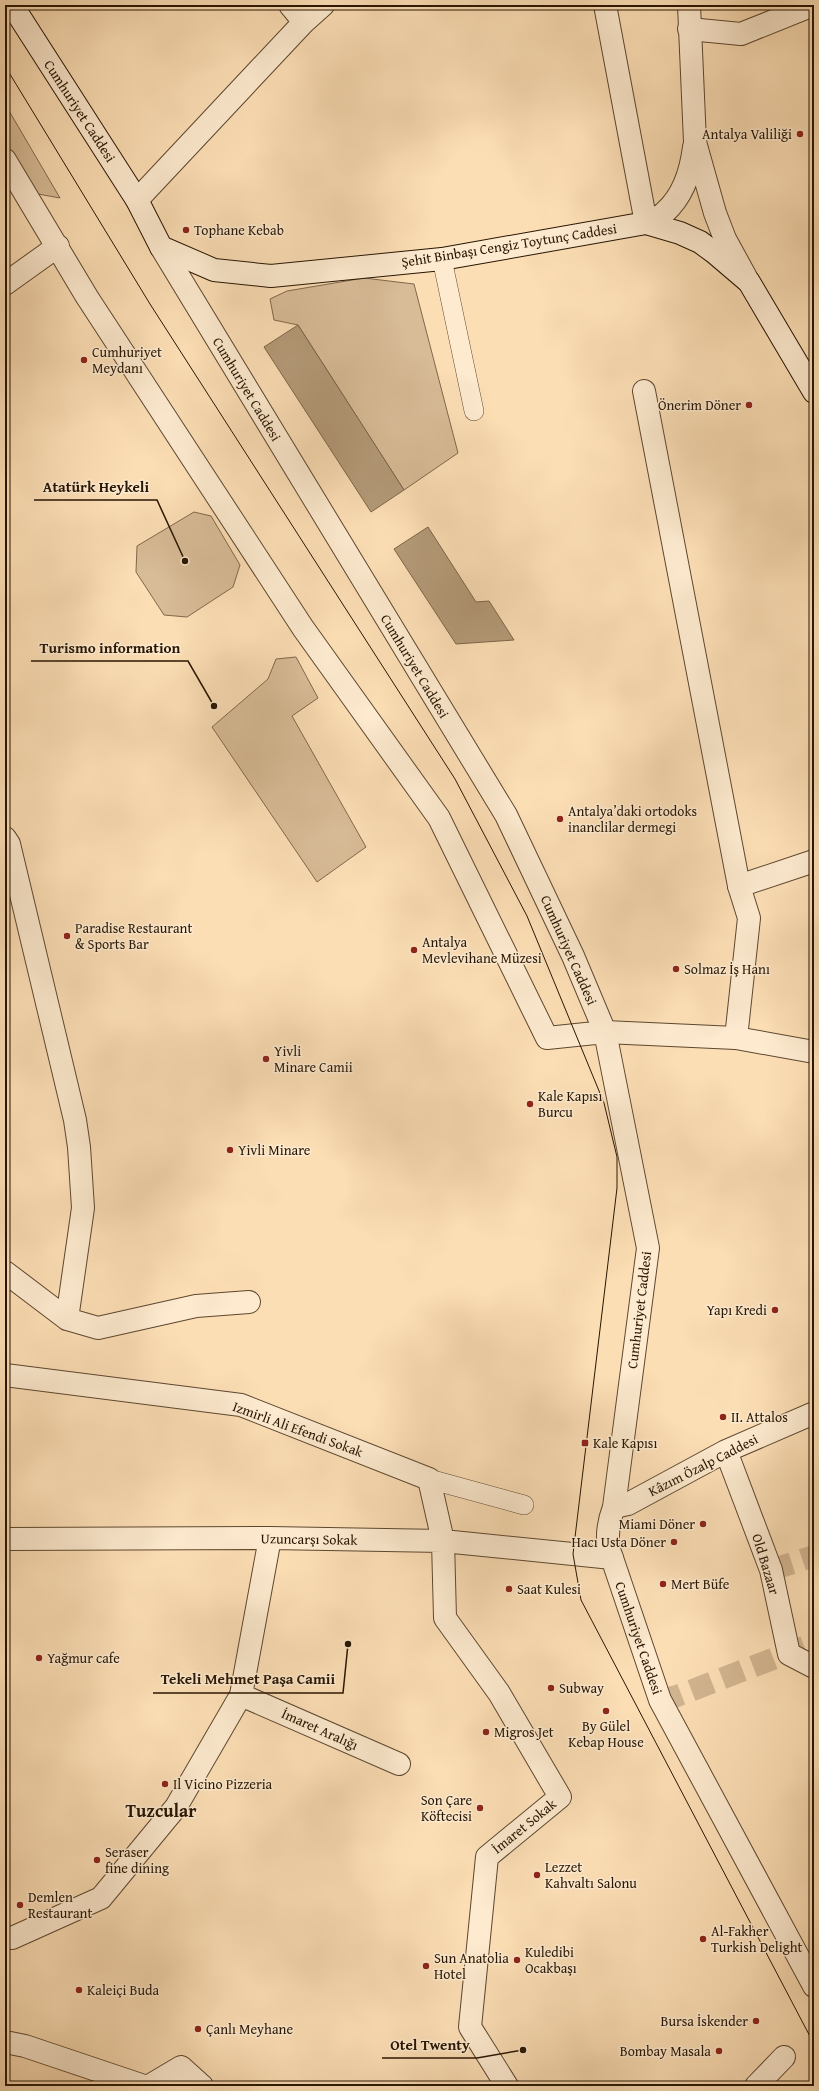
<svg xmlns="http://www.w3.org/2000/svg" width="819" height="2091" font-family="'Gentium Book Plus',serif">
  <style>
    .green { fill: #d8bc97; stroke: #80684c }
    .water { fill: #b49a78; stroke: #7c6549 }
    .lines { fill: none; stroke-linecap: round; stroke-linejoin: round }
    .pedestrian-tunnel { stroke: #d2b691; stroke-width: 22; stroke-dasharray: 22 11; stroke-linecap: butt }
    .service-casing { stroke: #5d472f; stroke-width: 20 }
    .pedestrian-casing { stroke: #5d472f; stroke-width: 24 }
    .minor-casing { stroke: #5d472f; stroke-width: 24 }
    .tertiary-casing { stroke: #5d472f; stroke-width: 24 }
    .secondary-casing { stroke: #281502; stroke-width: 24 }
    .service { stroke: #fdeacf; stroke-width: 19 }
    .pedestrian { stroke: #fdeacf; stroke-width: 22 }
    .minor { stroke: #fdeacf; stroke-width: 22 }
    .tertiary { stroke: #fdeacf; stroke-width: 22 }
    .secondary { stroke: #fdeacf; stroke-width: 22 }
    .tram { stroke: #281502; stroke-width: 1 }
    .poi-dot { fill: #8f2418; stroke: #fdeacf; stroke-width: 1.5 }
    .labels { text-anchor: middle; stroke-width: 3; stroke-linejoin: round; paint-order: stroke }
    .street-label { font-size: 14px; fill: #281502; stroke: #fdeacf }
    .poi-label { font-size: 14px; fill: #281502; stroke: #fdeacf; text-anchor: start }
    .district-label { font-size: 18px; font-weight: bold; fill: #281502; stroke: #fdeacf }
    .leader { fill: none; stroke: #281502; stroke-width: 1.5 }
    .callout-dot { fill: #281502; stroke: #fdeacf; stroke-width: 1.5 }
    .callout-label { font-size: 15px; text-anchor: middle; font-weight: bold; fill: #281502; stroke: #fdeacf; stroke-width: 3; stroke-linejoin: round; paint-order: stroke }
  </style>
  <rect width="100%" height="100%" fill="#fcdeb5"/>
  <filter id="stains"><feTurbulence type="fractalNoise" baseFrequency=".005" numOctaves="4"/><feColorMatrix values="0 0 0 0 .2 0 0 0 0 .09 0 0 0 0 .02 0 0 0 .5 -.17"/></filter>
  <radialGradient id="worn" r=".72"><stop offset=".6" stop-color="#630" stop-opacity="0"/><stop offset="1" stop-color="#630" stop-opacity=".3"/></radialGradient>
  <!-- green -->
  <path class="green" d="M5 104 60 198 5 188Z
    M364 278 414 284 458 453 404 490 298 325 274 320 270 299 287 291Z
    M194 512 211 516 240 565 233 587 187 617 164 615 136 572 137 546Z
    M296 657 318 698 292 716 366 847 317 882 212 727 268 679 276 659Z"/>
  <!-- water -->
  <path class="water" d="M298 325 404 490 371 512 264 347Z
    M428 527 476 602 489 601 514 640 456 644 394 549Z"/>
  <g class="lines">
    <!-- pedestrian-tunnel -->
    <path class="pedestrian-tunnel" d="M771 1570 814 1556
      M660 1700 677 1696 814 1643"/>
    <!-- service casing -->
    <g class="service-casing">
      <path id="service" d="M442 259 474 411
        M429 1479 524 1505"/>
    </g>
    <!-- pedestrian casing -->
    <g class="pedestrian-casing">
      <path id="pedestrian" d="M5 160 87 297 303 628 439 818 547 1038 605 1032
        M161 247 506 815 573 956 605 1032 648 1248 614 1507C608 1523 605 1541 612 1558
        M5 284 58 246
        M644 391 739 886 749 918 736 1038
        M726 1451 771 1570 789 1654 814 1667
        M614 1507 628 1504 726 1451 814 1413
        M756 2086 784 2057"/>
    </g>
    <!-- minor casing -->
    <g class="minor-casing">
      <path id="minor" d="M290 5 304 22
        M605 5 646 223
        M689 29 741 34 813 5
        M137 200 304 22 323 5
        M5 838 9 844 75 1120 79 1147 83 1208 67 1319
        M739 886 814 861
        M605 1032 736 1038 814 1052
        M5 1272 67 1319 98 1328 196 1306 249 1302
        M5 1375 241 1405 429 1479 443 1541 445 1618 499 1693 560 1797 487 1857 470 2027 507 2086
        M5 1539 270 1538 443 1541 612 1558 660 1700 814 1986
        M241 1695 399 1764
        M5 1938H12L101 1898 176 1807 241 1695 270 1538
        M5 2042 25 2046 144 2086
        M149 2086 181 2067 202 2086"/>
    </g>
    <!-- tertiary casing -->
    <g class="tertiary-casing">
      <path id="tertiary" d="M689 5 695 142 715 213 725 239 748 281
        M646 223C652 220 660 217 665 212 684 195 691 171 694 147"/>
    </g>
    <!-- secondary casing -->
    <g class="secondary-casing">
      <path id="secondary" d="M12 5 137 200 161 247 214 270 271 276 442 259 646 223 680 233 700 242 715 253 749 282 814 392"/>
    </g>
    <!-- service -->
    <use href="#service" class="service"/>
    <!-- pedestrian -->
    <use href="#pedestrian" class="pedestrian"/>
    <!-- minor -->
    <use href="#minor" class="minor"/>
    <!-- tertiary -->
    <use href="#tertiary" class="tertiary"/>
    <!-- secondary -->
    <use href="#secondary" class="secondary"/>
    <!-- tram -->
    <path class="tram" d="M5 66 150 304 455 779 527 916 604 1103 617 1157V1188L573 1554 581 1600 814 2044"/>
  </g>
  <!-- markers -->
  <g class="poi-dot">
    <circle cx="800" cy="134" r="4"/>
    <circle cx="186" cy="230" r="4"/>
    <circle cx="84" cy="360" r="4"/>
    <circle cx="749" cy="405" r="4"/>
    <circle cx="560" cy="819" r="4"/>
    <circle cx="67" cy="936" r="4"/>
    <circle cx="414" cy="950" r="4"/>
    <circle cx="676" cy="969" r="4"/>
    <circle cx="266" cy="1059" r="4"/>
    <circle cx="530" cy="1104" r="4"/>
    <circle cx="230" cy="1150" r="4"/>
    <circle cx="775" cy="1310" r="4"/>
    <circle cx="723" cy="1417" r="4"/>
    <rect x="581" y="1439" width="8" height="8" rx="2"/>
    <circle cx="703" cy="1524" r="4"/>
    <circle cx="674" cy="1542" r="4"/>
    <circle cx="663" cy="1584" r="4"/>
    <circle cx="509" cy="1589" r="4"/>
    <circle cx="39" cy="1658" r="4"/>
    <circle cx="551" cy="1688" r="4"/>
    <circle cx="606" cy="1711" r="4"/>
    <circle cx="486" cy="1732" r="4"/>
    <circle cx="165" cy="1784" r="4"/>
    <circle cx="480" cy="1808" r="4"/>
    <circle cx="97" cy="1860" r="4"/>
    <circle cx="537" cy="1875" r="4"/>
    <circle cx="20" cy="1905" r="4"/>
    <circle cx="703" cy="1939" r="4"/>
    <circle cx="517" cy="1960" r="4"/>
    <circle cx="426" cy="1966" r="4"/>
    <circle cx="79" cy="1990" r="4"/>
    <circle cx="756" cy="2021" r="4"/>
    <circle cx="198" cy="2029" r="4"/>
    <circle cx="719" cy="2051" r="4"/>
  </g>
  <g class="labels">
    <!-- street labels -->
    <g class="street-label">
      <text transform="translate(80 111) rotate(57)" y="5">Cumhuriyet Caddesi</text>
      <text transform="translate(509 245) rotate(-9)" y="5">Şehit Binbaşı Cengiz Toytunç Caddesi</text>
      <text transform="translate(247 389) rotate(59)" y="5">Cumhuriyet Caddesi</text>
      <text transform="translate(415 666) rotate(59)" y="5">Cumhuriyet Caddesi</text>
      <text transform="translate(569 950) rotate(66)" y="5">Cumhuriyet Caddesi</text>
      <text transform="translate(639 1310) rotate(-83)" y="5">Cumhuriyet Caddesi</text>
      <text transform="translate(298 1429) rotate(20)" y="5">Izmirli Ali Efendi Sokak</text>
      <text transform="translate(703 1465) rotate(-27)" y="5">Kâzım Özalp Caddesi</text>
      <text transform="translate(309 1539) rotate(1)" y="5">Uzuncarşı Sokak</text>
      <text transform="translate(766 1564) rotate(73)" y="5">Old Bazaar</text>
      <text transform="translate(639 1638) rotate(71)" y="5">Cumhuriyet Caddesi</text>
      <text transform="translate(320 1729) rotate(24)" y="5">İmaret Aralığı</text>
      <text transform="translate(524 1826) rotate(-39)" y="5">İmaret Sokak</text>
    </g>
    <!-- poi labels -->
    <g class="poi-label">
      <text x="792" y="139" text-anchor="end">Antalya Valiliği</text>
      <text x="194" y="235">Tophane Kebab</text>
      <text x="92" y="357">Cumhuriyet<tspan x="92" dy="16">Meydanı</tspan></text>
      <text x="741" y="410" text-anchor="end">Önerim Döner</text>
      <text x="568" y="816">Antalya’daki ortodoks<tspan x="568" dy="16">inanclilar dermegi</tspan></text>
      <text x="75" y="933">Paradise Restaurant<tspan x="75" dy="16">&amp; Sports Bar</tspan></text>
      <text x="422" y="947">Antalya<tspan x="422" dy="16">Mevlevihane Müzesi</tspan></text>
      <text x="684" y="974">Solmaz İş Hanı</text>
      <text x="274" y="1056">Yivli<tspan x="274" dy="16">Minare Camii</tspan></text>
      <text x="538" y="1101">Kale Kapısı<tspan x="538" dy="16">Burcu</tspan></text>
      <text x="238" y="1155">Yivli Minare</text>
      <text x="767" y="1315" text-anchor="end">Yapı Kredi</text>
      <text x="731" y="1422">II. Attalos</text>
      <text x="593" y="1448">Kale Kapısı</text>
      <text x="695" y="1529" text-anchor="end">Miami Döner</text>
      <text x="666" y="1547" text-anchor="end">Hacı Usta Döner</text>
      <text x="671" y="1589">Mert Büfe</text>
      <text x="517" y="1594">Saat Kulesi</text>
      <text x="47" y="1663">Yağmur cafe</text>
      <text x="559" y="1693">Subway</text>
      <text x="606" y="1731" text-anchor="middle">By Gülel<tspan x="606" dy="16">Kebap House</tspan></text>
      <text x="494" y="1737">Migros Jet</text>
      <text x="173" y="1789">Il Vicino Pizzeria</text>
      <text x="472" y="1805" text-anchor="end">Son Çare<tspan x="472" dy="16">Köftecisi</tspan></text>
      <text x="105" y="1857">Seraser<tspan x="105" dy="16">fine dining</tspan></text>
      <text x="545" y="1872">Lezzet<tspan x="545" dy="16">Kahvaltı Salonu</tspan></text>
      <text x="28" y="1902">Demlen<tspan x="28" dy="16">Restaurant</tspan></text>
      <text x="711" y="1936">Al-Fakher<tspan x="711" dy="16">Turkish Delight</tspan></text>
      <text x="525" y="1957">Kuledibi<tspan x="525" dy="16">Ocakbaşı</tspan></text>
      <text x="434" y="1963">Sun Anatolia<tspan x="434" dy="16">Hotel</tspan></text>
      <text x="87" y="1995">Kaleiçi Buda</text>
      <text x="748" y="2026" text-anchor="end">Bursa İskender</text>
      <text x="206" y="2034">Çanlı Meyhane</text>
      <text x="711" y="2056" text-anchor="end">Bombay Masala</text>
    </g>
    <!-- district labels -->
    <g class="district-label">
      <text x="161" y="1817">Tuzcular</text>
    </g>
  </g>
  <!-- callouts -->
  <path class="leader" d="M185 561L157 500H34M214 706L188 661H31M348 1644L343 1693H153M523 2050L477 2058H382"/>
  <g class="callout-dot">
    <circle cx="185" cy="561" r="4"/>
    <circle cx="214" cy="706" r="4"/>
    <circle cx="348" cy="1644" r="4"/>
    <circle cx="523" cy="2050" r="4"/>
  </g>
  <g class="callout-label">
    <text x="96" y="492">Atatürk Heykeli</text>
    <text x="110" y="653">Turismo information</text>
    <text x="248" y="1684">Tekeli Mehmet Paşa Camii</text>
    <text x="430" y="2050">Otel Twenty</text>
  </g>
  <!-- margin -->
  <rect width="819" height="2091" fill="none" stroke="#fcdeb5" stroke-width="20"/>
  <rect x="6" y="6" width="807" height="2079" fill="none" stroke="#281502" stroke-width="2"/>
  <rect x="10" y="10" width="799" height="2071" fill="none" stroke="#281502"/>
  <rect width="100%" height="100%" filter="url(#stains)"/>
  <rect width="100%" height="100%" fill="url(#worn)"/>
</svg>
